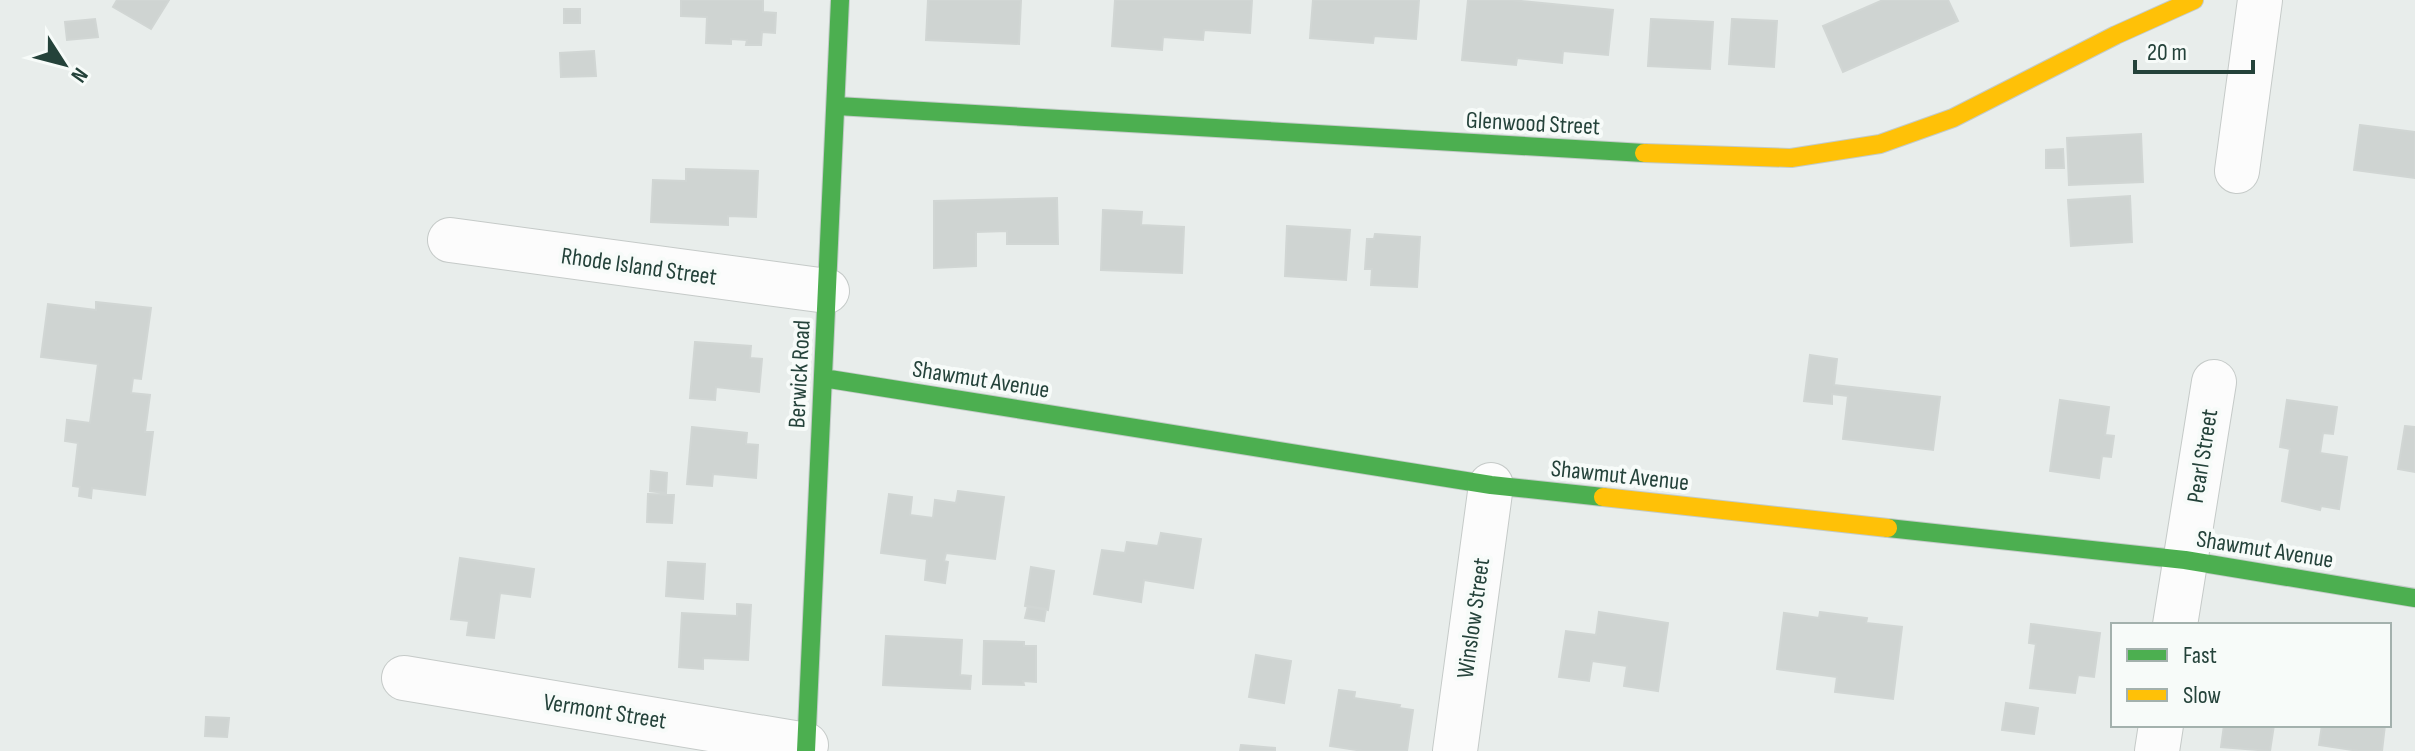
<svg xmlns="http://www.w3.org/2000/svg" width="2415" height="751" font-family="'Sofia Sans Condensed',sans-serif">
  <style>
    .building { fill: #cfd4d2; stroke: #d1d6d4; stroke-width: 2 }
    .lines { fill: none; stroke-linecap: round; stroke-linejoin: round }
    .street-casing { stroke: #c5cac8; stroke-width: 46 }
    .fast-casing { stroke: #c3cbc8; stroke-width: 20 }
    .slow-casing { stroke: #c3cbc8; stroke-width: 20 }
    .street { stroke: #fcfcfc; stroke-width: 44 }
    .fast { stroke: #4caf50; stroke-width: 18 }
    .slow { stroke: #ffc107; stroke-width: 18 }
    .labels { text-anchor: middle; stroke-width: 8; stroke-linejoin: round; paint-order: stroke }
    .street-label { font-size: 24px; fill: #24423a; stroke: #f7fbf9 }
  </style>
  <rect width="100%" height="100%" fill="#e8edeb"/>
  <!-- building -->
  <path class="building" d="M117 0H169L151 29 113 7Z
    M681 0H763V12L776 13 775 33 762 32 761 45H746L747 40 731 39V44L706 43 707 17 681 16Z
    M928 0H1021L1019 44 926 40Z
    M1115 0H1252L1250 33 1204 30 1203 40 1163 37 1162 50 1112 46Z
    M1313 0H1419L1416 39 1374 36 1373 43 1310 38Z
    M1468 0H1511L1613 10 1608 55 1563 51 1562 63 1517 58 1516 65 1462 60Z
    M1883 0H1948L1958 21 1843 72 1823 26Z
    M564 9H580V23H564Z
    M95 19 98 37 67 40 65 22Z
    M1651 19 1713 22 1710 69 1648 66Z
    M1732 19 1777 21 1774 67 1729 64Z
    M594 51 596 76 561 77 560 53Z
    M2360 125 2415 132V178L2354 170Z
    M2141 134 2143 182 2069 185 2067 138Z
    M2063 149 2064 168H2046V150Z
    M686 169 758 171 756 217 728 216V225L651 222 653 180 686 181Z
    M2130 196 2132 242 2071 246 2068 200Z
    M1057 198 1058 244H1007V231L976 232V266L934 268V201Z
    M1103 210 1142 212 1141 225 1184 227 1182 273 1101 270Z
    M1287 226 1350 230 1346 280 1285 276Z
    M1375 234 1420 237 1417 287 1371 285 1372 269H1365L1367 239H1374Z
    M96 302 151 308 141 379 133 378 131 393 150 395 145 432H153L145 495 92 488 91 498 79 496 80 487 73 486 78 443 65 441 67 420 90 423 98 364 41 357 48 304 96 310Z
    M695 342 751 346 750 358 762 359 759 392 716 387 715 400 690 398Z
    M1810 355 1837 359 1834 385 1940 397 1933 450 1843 439 1848 396 1832 394V404L1804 401Z
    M2060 400 2109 407 2105 435 2114 436 2111 457 2102 456 2099 478 2050 471Z
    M2287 400 2337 407 2333 434 2323 433 2320 453 2347 457 2339 509 2321 506 2320 510 2282 501 2290 449 2280 447Z
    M2405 426 2415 427V472L2398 469Z
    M692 427 747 433 746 444 758 445 756 478 713 474 712 486 687 484Z
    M651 471 667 473 666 493 650 491Z
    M958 491 1004 497 995 559 946 553 944 561 948 562 945 583 925 580 927 559 881 553 889 494 912 497 910 515 933 518 935 500 956 503Z
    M648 494 674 495 672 523 647 522Z
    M1161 533 1201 539 1193 588 1144 580 1141 602 1094 594 1102 550 1125 553 1127 542 1158 546Z
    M460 558 534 569 530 597 500 593 494 638 467 635 469 621 451 619Z
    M668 562 705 564 703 599 666 596Z
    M1031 567 1054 571 1048 610 1025 606Z
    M737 604 751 605 748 660 703 658V669L679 667 682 613 737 616Z
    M1028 606 1046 609 1044 621 1025 618Z
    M1599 612 1668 623 1658 691 1624 686 1627 666 1592 661 1589 681 1559 677 1566 631 1596 635Z
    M1820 612 1867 618 1866 623 1902 627 1893 699 1835 692 1837 677 1777 669 1784 613 1819 618Z
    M2031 624 2100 633 2094 677 2078 675 2075 693 2030 688 2036 644 2029 643Z
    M886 636 962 640 960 675 971 676 970 689 883 685Z
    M984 641 1024 642V646H1036V682L1023 681 1024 685 983 684Z
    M1256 655 1291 661 1284 703 1249 697Z
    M1339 690 1355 692 1354 698 1400 705 1399 708 1413 710 1407 751H1363L1330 746Z
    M2006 703 2038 708 2034 734 2002 730Z
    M206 717 229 718 227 737 205 736Z
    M2224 725H2274L2270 751 2221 747Z
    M2322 725H2385L2382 751H2359L2319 745Z
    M1241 745 1275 748V751H1240Z"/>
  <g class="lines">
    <!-- street casing -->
    <g class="street-casing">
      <path id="street" d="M2237 171 2260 0
        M450 240 827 291
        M2175 625 2214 382
        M404 678 806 745
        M1455 751 1491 485
        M2157 751 2161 725"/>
    </g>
    <!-- fast casing -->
    <g class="fast-casing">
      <path id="fast" d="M837 106 1644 153
        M823 378 1491 485 1603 497
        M1888 528 2185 560 2415 598
        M806 751 840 0"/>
    </g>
    <!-- slow casing -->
    <g class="slow-casing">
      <path id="slow" d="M1644 153 1791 158 1880 144 1953 118 2116 35 2194 0
        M1603 497 1888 528"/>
    </g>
    <!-- street -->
    <use href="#street" class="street"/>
    <!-- fast -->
    <use href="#fast" class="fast"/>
    <!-- slow -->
    <use href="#slow" class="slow"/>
  </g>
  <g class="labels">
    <!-- street labels -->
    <g class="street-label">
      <text transform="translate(1533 123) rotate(3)" y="8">Glenwood Street</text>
      <text transform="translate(639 266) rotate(8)" y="8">Rhode Island Street</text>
      <text transform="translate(799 374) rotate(-87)" y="8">Berwick Road</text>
      <text transform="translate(981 379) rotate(9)" y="8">Shawmut Avenue</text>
      <text transform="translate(2202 456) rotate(-81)" y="8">Pearl Street</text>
      <text transform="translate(1620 475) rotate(6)" y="8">Shawmut Avenue</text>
      <text transform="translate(2265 549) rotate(9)" y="8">Shawmut Avenue</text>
      <text transform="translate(1473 618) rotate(-82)" y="8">Winslow Street</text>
      <text transform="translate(605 711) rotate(9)" y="8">Vermont Street</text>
    </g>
  </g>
  <!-- legend -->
  <rect x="2111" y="623" width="280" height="104" fill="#f7fbf9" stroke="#a3b1ad" stroke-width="2"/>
  <rect x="2127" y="649" width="40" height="12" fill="#4caf50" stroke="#a3b1ad" stroke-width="2"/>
  <text x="2183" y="663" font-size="24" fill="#24423a">Fast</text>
  <rect x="2127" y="689" width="40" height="12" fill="#ffc107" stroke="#a3b1ad" stroke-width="2"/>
  <text x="2183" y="703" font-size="24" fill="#24423a">Slow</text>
  <!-- north arrow -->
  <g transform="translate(64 64) rotate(126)" stroke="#f7fbf9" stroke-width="6" paint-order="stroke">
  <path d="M0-6L14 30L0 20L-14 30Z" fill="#24423a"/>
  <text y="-12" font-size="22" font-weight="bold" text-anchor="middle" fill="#24423a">N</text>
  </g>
  <!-- scale -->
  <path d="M2135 60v12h118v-12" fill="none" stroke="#24423a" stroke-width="4"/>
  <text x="2147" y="60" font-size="24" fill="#24423a" stroke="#f7fbf9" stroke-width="6" paint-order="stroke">20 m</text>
</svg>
